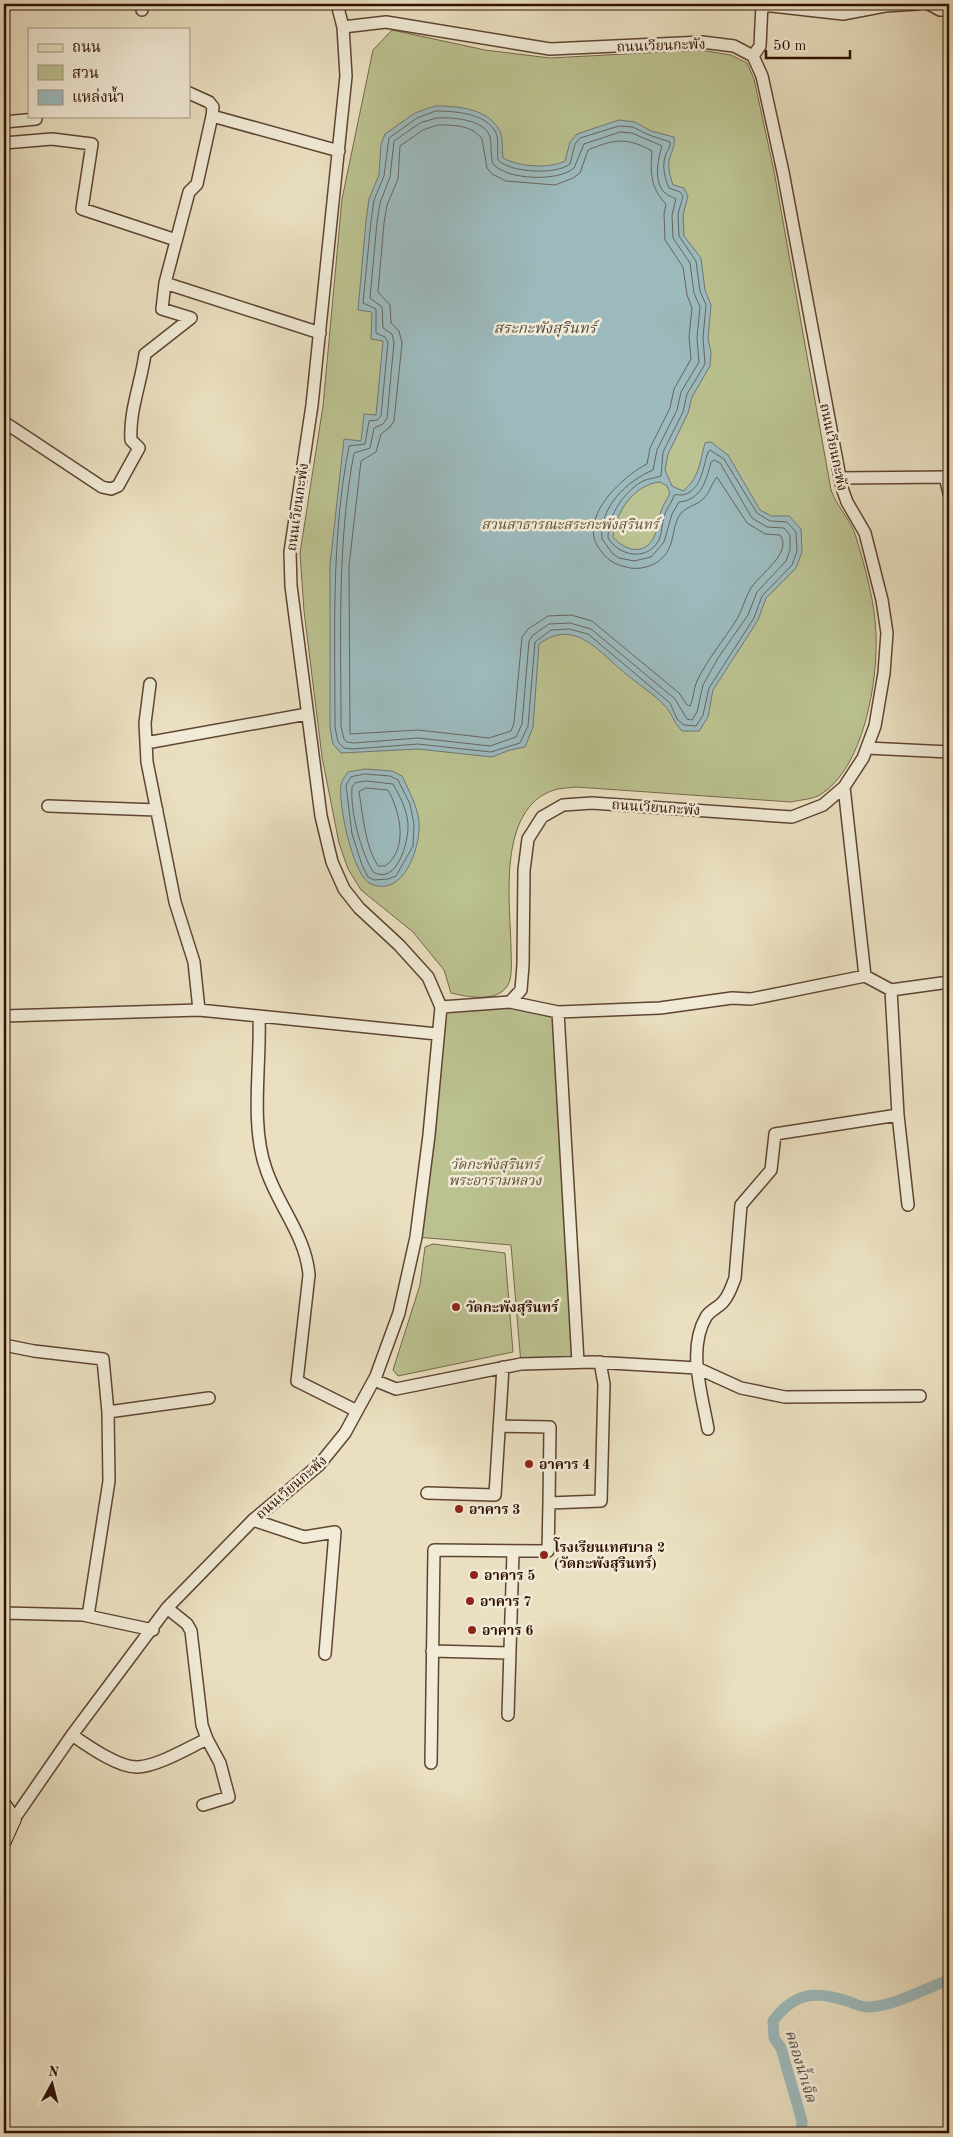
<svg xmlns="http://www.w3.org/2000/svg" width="953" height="2137" font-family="'Old Standard TT','Noto Serif Thai',serif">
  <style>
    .green { fill: #bbc190; stroke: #76684a }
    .water { fill: #9cbabd; stroke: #717673; fill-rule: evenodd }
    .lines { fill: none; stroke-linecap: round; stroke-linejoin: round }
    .shore { stroke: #666560; stroke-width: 1 }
    .canal { stroke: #9cbabd; stroke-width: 11 }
    .minor-casing { stroke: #5f4432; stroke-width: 14 }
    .major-casing { stroke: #311003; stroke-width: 16 }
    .minor { stroke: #f1ebd7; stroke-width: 11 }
    .major { stroke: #eae0c1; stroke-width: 14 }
    .poi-dot { fill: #8f2418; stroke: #f1ebd7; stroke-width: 2 }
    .labels { text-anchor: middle; stroke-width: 5; stroke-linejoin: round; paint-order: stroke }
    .street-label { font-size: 14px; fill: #311003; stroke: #f1ebd7 }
    .park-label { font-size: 14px; font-style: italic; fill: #614e34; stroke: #f1ebd7 }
    .poi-label { font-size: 14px; font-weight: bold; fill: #311003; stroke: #f1ebd7; text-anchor: start }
    .water-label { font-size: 15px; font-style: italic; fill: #564c44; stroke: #f1ebd7 }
  </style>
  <rect width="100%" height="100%" fill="#eae0c1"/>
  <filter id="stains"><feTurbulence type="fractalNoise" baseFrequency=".004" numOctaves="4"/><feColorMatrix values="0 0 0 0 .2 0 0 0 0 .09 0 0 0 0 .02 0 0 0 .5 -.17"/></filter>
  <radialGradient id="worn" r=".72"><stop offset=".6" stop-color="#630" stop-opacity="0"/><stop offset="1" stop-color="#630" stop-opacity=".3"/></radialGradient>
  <!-- green -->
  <path class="green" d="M392 30 485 50 550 58 700 50 731 55 747 63 754 79 774 171 831 490C837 507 851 520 856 537 865 567 875 602 876 634 878 681 864 768 820 795 813 799 800 800 791 802L576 787C569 788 560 788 554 790 497 809 510 901 511 947 511 958 513 976 508 985 497 1003 468 997 451 993L444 970 413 932 361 890 348 869 339 843 322 757 304 611 300 553 323 406 342 199 373 50Z
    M487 1005 558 1012 578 1362 521 1364 511 1245 416 1237 441 1007Z
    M433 1244 505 1253 513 1352 398 1376 393 1370 420 1285 425 1247Z"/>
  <!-- water -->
  <path class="water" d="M435 106C457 106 488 108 500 131 503 137 502 151 503 158 520 167 548 169 565 161L570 142 577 134 619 120 635 122 651 131 674 137C675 146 673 148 670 157 667 166 670 176 673 185L684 188 688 196 683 215 684 236 701 258 705 290 711 305 708 339 711 352 710 366 692 397 688 413 668 454 665 470 672 486 683 491C699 479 700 461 705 443L711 442 728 455 760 510 771 516H789L801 529 802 552 796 568 766 598 758 620 713 690 708 717 699 731H682C673 722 672 713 665 706 654 694 639 685 626 674 600 653 575 617 539 644L533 727 525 747 510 750 492 757 418 749 341 753 333 744 330 728V565L344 439 361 441 364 414 376 415 383 341 371 339 372 312 358 310 366 221 369 199 379 175 381 144 385 134 415 113ZM660 482 667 486 670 493C667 500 662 506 660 514 657 521 658 530 654 537 644 557 624 550 613 537 615 513 634 484 660 482Z
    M365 769 392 771 402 776C409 791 417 805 419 822 421 846 404 898 371 884 353 877 338 804 341 785 342 780 345 776 348 772Z"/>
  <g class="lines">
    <!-- shore -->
    <path class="shore" d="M436 111C454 111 487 113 496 133 499 140 497 152 498 160 511 173 556 175 570 164L575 144 580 138 619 126 633 127 649 135 670 142C671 148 666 151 665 157 662 167 665 179 669 188L680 192 683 196 678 214 679 236 696 261 700 291 706 305 703 338 705 364 687 394 683 412 663 452 661 476C653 479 646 478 638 484 621 496 608 517 608 538 619 556 647 562 659 540 662 533 662 524 664 516 666 509 672 503 674 495 678 494 682 496 686 494 702 487 703 467 708 452L710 450 724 459 757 513 770 521 787 522 796 532 797 551 792 565 762 596 754 618 709 688 703 715 696 726 684 725 677 719 670 703 588 634 569 629 551 630 535 642 528 726 520 743 491 752 418 744 353 749 344 748 338 742 335 727C335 633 331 538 349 446L365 444 369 421 377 420 381 416 388 342 385 337 376 333V309L363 303 371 221 374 200 384 176 389 138 417 118Z
      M437 118C451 117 485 119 490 137 492 146 490 155 493 164 507 180 558 182 574 168L584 144 620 132 632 133 662 146C658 159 653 182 665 193 668 196 673 197 676 199L672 215 673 238 690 263 694 293 700 307 697 338 699 362 681 392 677 410 657 450 653 470C627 481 599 507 602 539L613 554 619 558 634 561 651 557 664 542 672 514 679 502C702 500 706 480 711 462L714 460 720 463 752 518 767 527 784 528 790 535V550L786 561 757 592 748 615 718 658 703 685 697 712 692 720 687 719 675 699 591 629 570 623 549 624 533 635 529 641 522 724 516 737 490 746 418 738 354 743 347 742 344 739 341 726C341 635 337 543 354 453L370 448 374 428 383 424 387 418 394 342 392 334 383 328 382 307 370 298 377 222 380 203 390 177 394 141 420 123Z
      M438 125C454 125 472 125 482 139L487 168 492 174 506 181 555 185 573 178 580 173 588 150C614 139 627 137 652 151 650 173 651 189 666 204L664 214 665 240 683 267 687 295 692 308 689 337 691 359 674 389 670 408 650 448 647 464C621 477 575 521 601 551 609 561 614 564 626 567 635 570 647 568 656 563 676 550 670 533 679 516 684 507 696 506 703 499 710 493 712 482 717 477L747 523 765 534 780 535C793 552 760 574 751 588 745 597 743 609 737 619 724 640 708 658 697 681 693 689 694 699 690 706L687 705 679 693 592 621 571 615 548 616 528 629 522 637 514 723 511 731 489 738 418 730 350 734 349 566 361 461 376 452 381 434 390 427 394 421 402 343 399 331 391 323 390 305 378 292 384 223 387 205 398 179 400 146 423 130Z
      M365 774 390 776 398 780 410 804 414 824 413 846 396 876 388 879 374 880 368 877 362 865 352 834 346 785 351 777Z
      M366 781 393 784C400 796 407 810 408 824 409 841 397 886 373 872 361 852 350 811 352 787L355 783Z
      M366 788 388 790C400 811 409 849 385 866H378C365 846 363 815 359 792Z"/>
    <!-- canal -->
    <path class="canal" d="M801 2133 802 2121 781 2048 774 2038 773 2021C794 1993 815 1990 847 2001 854 2003 862 2008 869 2007 897 2005 923 1989 949 1980"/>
    <!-- minor casing -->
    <g class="minor-casing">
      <path id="minor" d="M142 4V10
        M929 4 940 10H949
        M762 5 843 14 885 6 917 4
        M343 27 386 22 550 49 702 42 734 46 753 56 762 76 783 172 842 488 847 502 865 533 882 600 887 633 884 673 875 726 863 758 844 787 823 805 792 817 592 803 563 805 542 817 528 839 524 870 523 965 521 990 510 1002 441 1007
        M753 56 760 46 762 4
        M189 93 209 102 213 107 212 116
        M4 122 36 119
        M4 143 52 139 92 144 82 209 176 240
        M320 333 165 283 189 192 197 184 212 116 339 151
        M4 422 102 487 111 489 118 486 139 448 131 440C129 412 141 383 145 354L191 318 162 309 165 283
        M945 477 949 493
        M840 478 949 477
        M150 684 145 723 147 762 175 902 194 962 199 1010
        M146 743 307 714
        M867 748 949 752
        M844 787 865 976 891 990 949 982
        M48 806 157 810
        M891 990 898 1115
        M510 1002 558 1012 660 1008 732 998 751 999 865 976
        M558 1012 578 1362
        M4 1016 199 1010 437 1034
        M259 1017C261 1065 250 1124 266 1169 278 1206 306 1236 309 1275L297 1381 357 1411
        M4 1345 34 1351 103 1359 108 1412 109 1481 88 1616
        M374 1380 396 1389 521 1364 593 1362 697 1368 741 1388 785 1397 920 1396
        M108 1412 209 1398
        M499 1426 550 1427 549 1503
        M708 1429C702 1394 687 1349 706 1317 710 1310 718 1308 723 1302 729 1296 732 1286 735 1278L741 1205 771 1170 775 1134 898 1115 908 1205
        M427 1493 495 1495 503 1367
        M253 1520 304 1537 335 1532 325 1654
        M167 1608 187 1624 191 1631 202 1725 207 1739 220 1763 229 1797 203 1805
        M4 1613 83 1615 153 1630
        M432 1651 509 1653
        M508 1715 513 1552
        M72 1735C88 1746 119 1768 138 1767 158 1766 188 1748 207 1739
        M431 1763 434 1550 548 1551 549 1503 601 1501 604 1384 600 1362
        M14 1819 72 1735 167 1608 253 1520 319 1465 345 1433 376 1376 399 1313 416 1237 429 1135 441 1007 428 977 399 945 359 908 344 889 332 862 321 816 291 586 290 552 312 405 346 76 343 27 337 4"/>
    </g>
    <!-- major casing -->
    <g class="major-casing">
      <path id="major" d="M4 1805 14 1819 4 1841"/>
    </g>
    <!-- minor -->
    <use href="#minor" class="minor"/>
    <!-- major -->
    <use href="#major" class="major"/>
  </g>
  <!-- markers -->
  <g class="poi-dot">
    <circle cx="456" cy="1307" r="5"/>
    <circle cx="529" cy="1464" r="5"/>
    <circle cx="459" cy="1509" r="5"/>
    <circle cx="544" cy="1555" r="5"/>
    <circle cx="474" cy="1575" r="5"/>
    <circle cx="470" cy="1601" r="5"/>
    <circle cx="472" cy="1630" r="5"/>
  </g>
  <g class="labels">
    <!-- street labels -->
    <g class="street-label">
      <text transform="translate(661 45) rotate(-2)" y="5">ถนนเวียนกะพัง</text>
      <text transform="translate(834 447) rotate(78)" y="5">ถนนเวียนกะพัง</text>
      <text transform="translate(297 507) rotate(-82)" y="5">ถนนเวียนกะพัง</text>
      <text transform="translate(656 807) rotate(4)" y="5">ถนนเวียนกะพัง</text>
      <text transform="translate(291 1487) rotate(-41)" y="5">ถนนเวียนกะพัง</text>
    </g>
    <!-- park labels -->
    <g class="park-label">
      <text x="570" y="529">สวนสาธารณะสระกะพังสุรินทร์</text>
      <text x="495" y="1169">วัดกะพังสุรินทร์<tspan x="495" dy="16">พระอารามหลวง</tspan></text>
    </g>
    <!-- poi labels -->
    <g class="poi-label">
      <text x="466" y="1312">วัดกะพังสุรินทร์</text>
      <text x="539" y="1469">อาคาร 4</text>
      <text x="469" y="1514">อาคาร 3</text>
      <text x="554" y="1552">โรงเรียนเทศบาล 2<tspan x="554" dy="16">(วัดกะพังสุรินทร์)</tspan></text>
      <text x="484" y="1580">อาคาร 5</text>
      <text x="480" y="1606">อาคาร 7</text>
      <text x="482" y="1635">อาคาร 6</text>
    </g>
    <!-- water labels -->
    <g class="water-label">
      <text x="545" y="333">สระกะพังสุรินทร์</text>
      <text transform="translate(801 2066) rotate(73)" y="5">คลองน้ำเจ็ด</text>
    </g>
  </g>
  <!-- margin -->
  <rect width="953" height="2137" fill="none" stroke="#eae0c1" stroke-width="20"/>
  <rect x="5" y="5" width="943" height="2127" fill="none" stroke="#311003" stroke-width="2.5"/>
  <rect x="10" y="10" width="933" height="2117" fill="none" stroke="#311003"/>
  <!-- legend -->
  <rect x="28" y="28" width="162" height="90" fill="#f1ebd7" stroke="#a49382"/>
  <rect x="38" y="44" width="25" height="8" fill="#eae0c1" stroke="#a49382"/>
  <text x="72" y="52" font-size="15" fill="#311003">ถนน</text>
  <rect x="38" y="65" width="25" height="15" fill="#bbc190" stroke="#a49382"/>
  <text x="72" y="78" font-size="15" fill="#311003">สวน</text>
  <rect x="38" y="90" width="25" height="15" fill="#9cbabd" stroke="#a49382"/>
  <text x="72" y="102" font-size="15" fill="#311003">แหล่งน้ำ</text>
  <!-- north arrow -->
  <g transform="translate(52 2084) rotate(7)" stroke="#f1ebd7" stroke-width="4" paint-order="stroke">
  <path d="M0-4L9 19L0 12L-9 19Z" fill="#311003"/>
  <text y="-8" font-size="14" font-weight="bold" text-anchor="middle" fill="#311003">N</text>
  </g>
  <!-- scale -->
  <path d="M766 50v8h84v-8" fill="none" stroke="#311003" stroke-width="2.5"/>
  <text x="773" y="50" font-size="15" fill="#311003" stroke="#f1ebd7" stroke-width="4" paint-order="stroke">50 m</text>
  <rect width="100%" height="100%" filter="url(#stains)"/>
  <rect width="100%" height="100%" fill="url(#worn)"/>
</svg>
